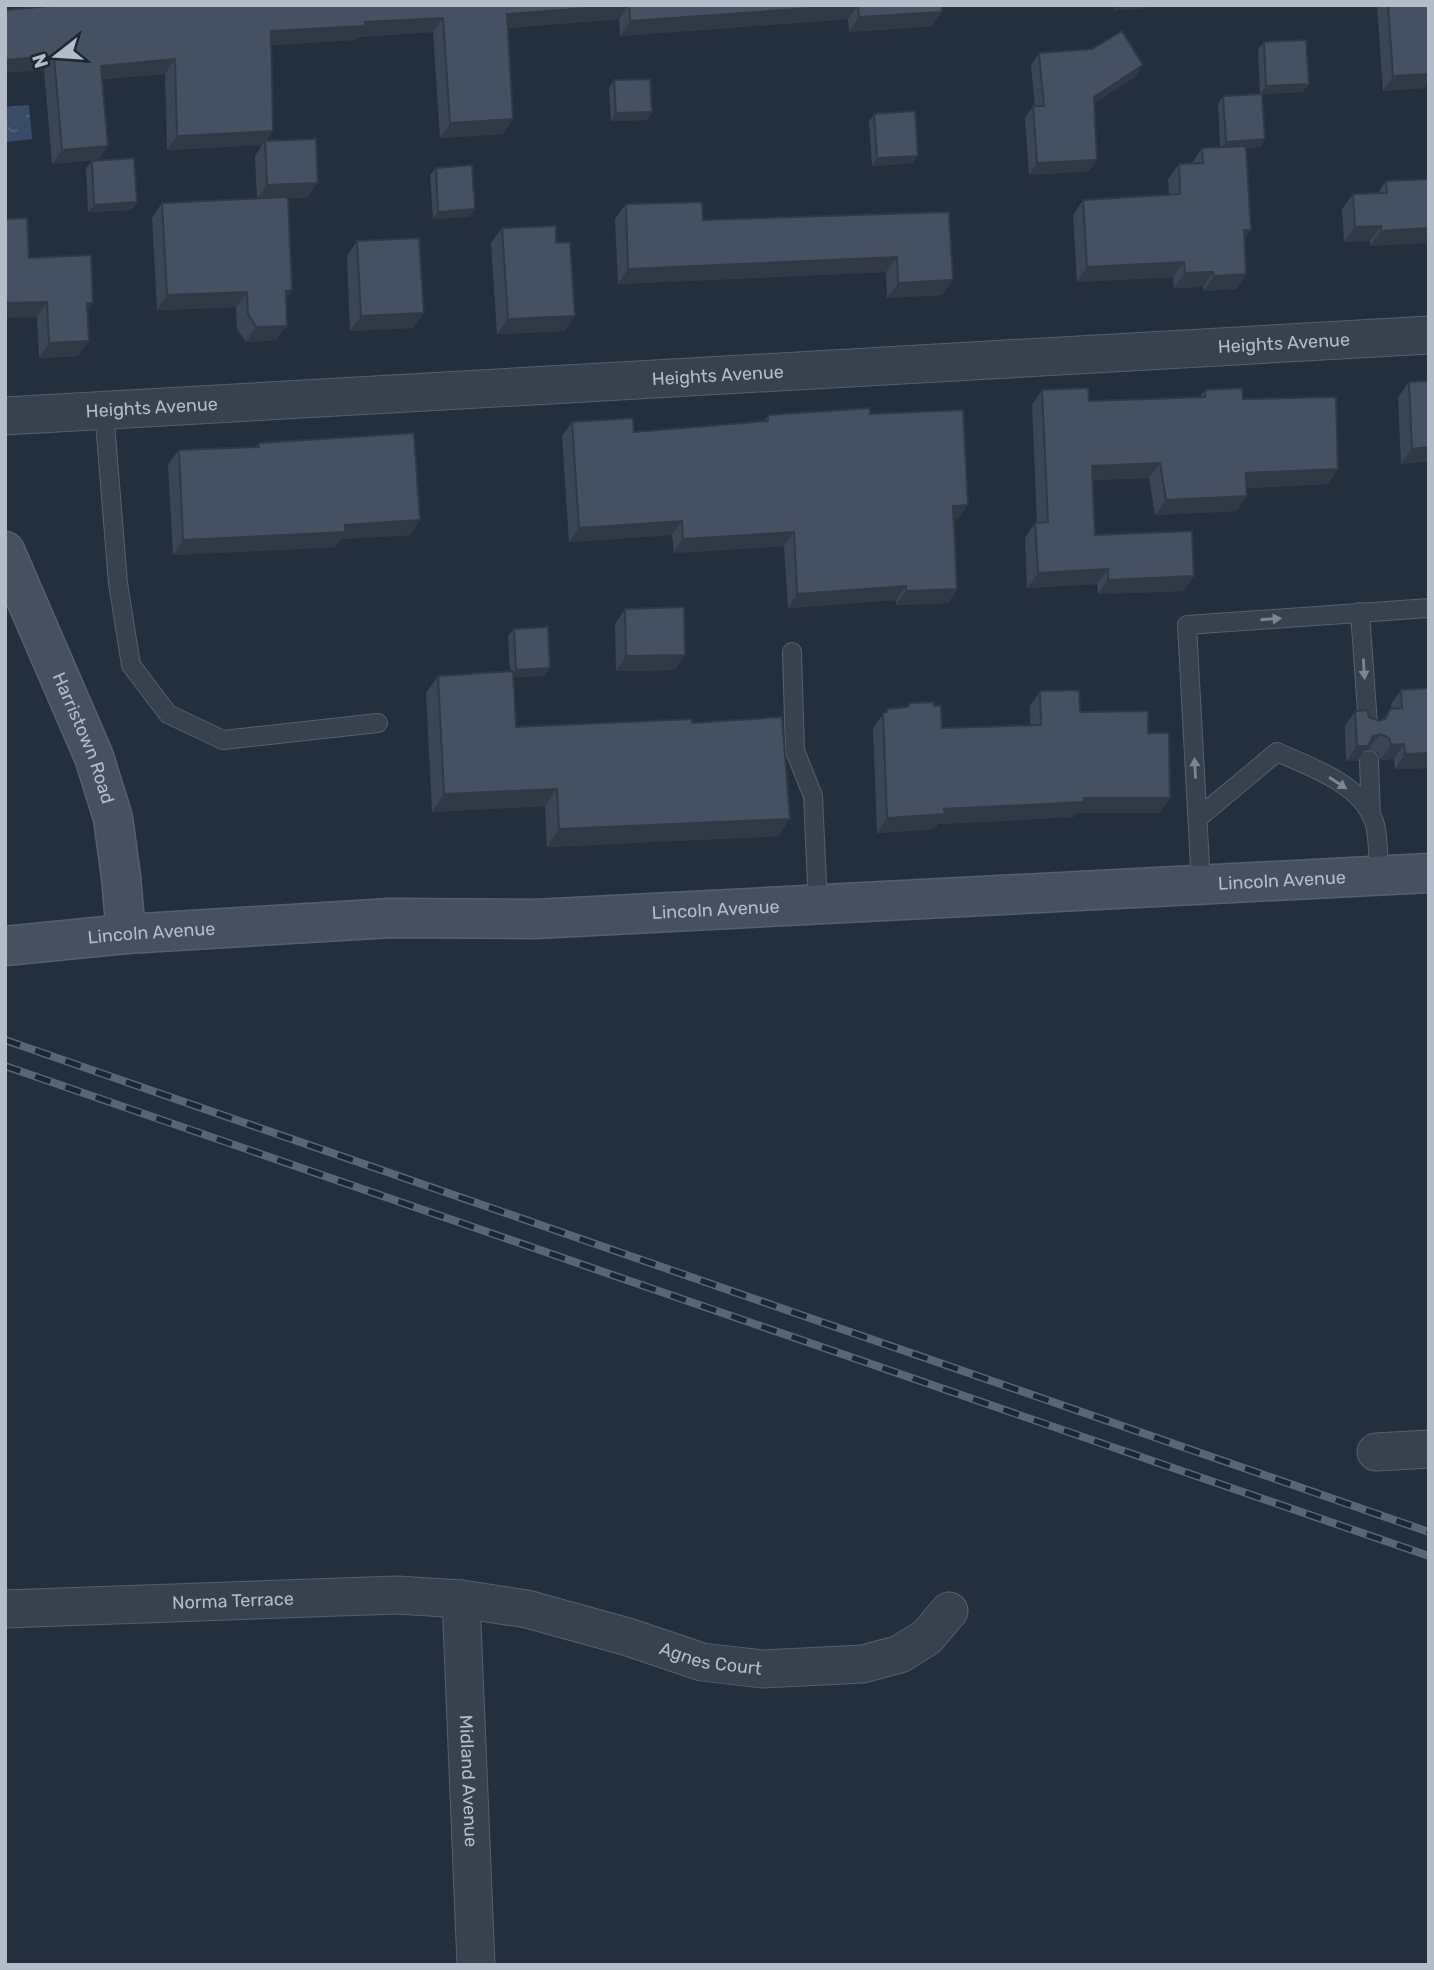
<svg xmlns="http://www.w3.org/2000/svg" width="1434" height="1970" font-family="Rubik,sans-serif">
  <style>
    .water { fill: url(#water-ripples) }
    .lines { fill: none; stroke-linecap: round; stroke-linejoin: round }
    .lane-casing { stroke: #565f6c; stroke-width: 20 }
    .street-casing { stroke: #565f6c; stroke-width: 39 }
    .secondary-casing { stroke: #565f6c; stroke-width: 41 }
    .lane { stroke: #38414e; stroke-width: 18 }
    .street { stroke: #38414e; stroke-width: 37 }
    .secondary { stroke: #465061; stroke-width: 38 }
    .rail-casing { stroke: #5a6575; stroke-width: 8 }
    .rail { stroke: #1d2633; stroke-width: 5; stroke-dasharray: 16; stroke-linecap: butt }
    .wall { fill: #3b4654 }
    .shaded-wall { fill: #303945 }
    .building { fill: #455162; stroke: #303945; stroke-width: 2 }
    .oneway { fill: #7c8592 }
    .labels { text-anchor: middle; stroke-width: 5; stroke-linejoin: round; paint-order: stroke }
    .street-label { font-size: 18px; fill: #b4bcc9; stroke: #1d2633 }
  </style>
  <defs>
    <pattern id="water-ripples" width="26" height="14" patternUnits="userSpaceOnUse" patternTransform="scale(1.75)"><rect width="26" height="14" fill="#394c67"/><path d="M2 4q2-2 4 0t4 0M15 11q2-2 4 0t4 0" fill="none" stroke="#53647b"/></pattern>
  </defs>
  <rect width="100%" height="100%" fill="#242f3e"/>
  <!-- water -->
  <path class="water" d="M29 105 32 139 5 142V107Z"/>
  <g class="lines">
    <!-- lane casing -->
    <g class="lane-casing">
      <path id="lane" d="M104 410 118 583 131 665 168 714 223 740 378 723
        M1360 612 1368 725
        M792 652 795 751 813 796 818 905
        M1369 760 1371 816
        M1198 818 1277 752C1310 767 1360 783 1374 821 1379 837 1378 859 1379 876
        M1201 885 1187 625 1429 608"/>
    </g>
    <!-- street casing -->
    <g class="street-casing">
      <g id="street">
        <path id="s1" d="M5 416 1429 335"/>
        <path d="M1376 1452 1429 1449"/>
        <path id="s2" d="M461 1599 476 1965"/>
        <path id="s3" d="M5 1609 397 1595 461 1599 527 1609 628 1637 702 1662 762 1669 863 1664 900 1654 927 1637 949 1611"/>
      </g>
    </g>
    <!-- secondary casing -->
    <g class="secondary-casing">
      <g id="secondary">
        <path id="s4" d="M5 551 94 757 113 818 121 877 126 934"/>
        <path id="s5" d="M5 946 126 934 391 918 535 919 1429 873"/>
      </g>
    </g>
    <!-- lane -->
    <use href="#lane" class="lane"/>
    <!-- street -->
    <use href="#street" class="street"/>
    <!-- secondary -->
    <use href="#secondary" class="secondary"/>
    <!-- rail casing -->
    <g class="rail-casing">
      <path id="rail" d="M5 1040 1429 1532
        M5 1066 1429 1556"/>
    </g>
    <!-- rail -->
    <use href="#rail" class="rail"/>
  </g>
  <!-- wall -->
  <path class="wall" d="M60 5H942V12L932 26 849 32 848 19 620 36 619 19 508 28 503 134 440 138 433 32 358 37 355 40 271 45 273 131 266 141 307 198H288L292 290 286 299 276 340 246 342 237 329 236 307 157 310 152 218 162 203 257 199 255 156 262 145 167 150 165 74 102 79 108 146 98 160 52 164 44 70Z
    M1377 5H1429V81L1424 88 1383 91Z
    M1264 42 1303 92 1260 94 1258 49Z
    M1039 53 1135 77 1094 103 1097 160 1089 171 1029 175 1025 118 1033 106H1035L1031 65Z
    M614 80 652 112 647 120 611 121 609 88Z
    M1223 96 1265 139 1260 147 1246 148 1245 239 1246 274 1236 289 1204 291 1203 287 1174 288 1173 277 1077 282 1073 215 1083 200 1169 195 1168 179 1179 164 1192 163 1202 148 1220 147 1218 104Z
    M874 114 918 156 912 163 872 166 869 122Z
    M92 161 131 210 88 212 86 168Z
    M436 168 470 217 433 219 430 175Z
    M1429 179 1370 246V241L1344 242 1342 209 1353 194 1378 193 1386 181Z
    M626 204 703 220 949 212 953 280 942 295 887 298 886 272 618 284 615 219Z
    M502 228 556 243 575 316 564 331 497 334 491 243Z
    M357 241 413 328 350 331 347 256Z
    M29 258 93 303 87 311 78 356 39 358 37 317Z
    M1409 382 1429 461 1401 464 1398 397Z
    M1042 390 1089 401 1200 397 1205 390 1243 399 1328 484 1247 488 1237 511 1155 515 1149 478 1092 480 1095 535 1194 576 1183 591 1098 594 1097 584 1027 588 1025 538 1035 523H1037L1032 405Z
    M870 414 958 519H954L957 589 948 603 896 605V600L788 608 784 546 674 553 672 535 569 542 562 436 572 422 634 432 764 421 768 415Z
    M259 443 410 535 341 539 335 547 173 555 168 464 179 450 256 447Z
    M625 609 675 670 616 671 615 624Z
    M514 629 550 668 544 676 513 677 516 727 692 723 778 836 547 847 545 806 432 812 426 693 438 676 510 671 508 636Z
    M1429 688V768L1395 769 1394 759 1380 760 1378 753 1369 749 1365 750 1358 761H1346L1345 726 1355 711 1379 721 1382 720 1391 709V704L1401 690Z
    M1040 691 1080 712 1148 733 1170 798 1159 813H1076L1074 817 938 824 934 829 877 833 873 728 887 709 934 706 942 728 1030 725V706Z"/>
  <!-- shaded-wall -->
  <path class="shaded-wall" d="M629 5 619 19 497 29 507 14Z
    M858 5 848 19 620 36 630 21Z
    M1116 5H1151L1149 8 1112 11Z
    M942 12 932 26 849 32 859 17Z
    M443 18 433 32 358 37 355 40 261 46 271 31 365 22Z
    M54 56 44 70 5 73V60Z
    M175 59 165 74 91 80 101 66Z
    M1143 65 1135 77 1086 108 1094 97Z
    M1429 74V81L1424 88 1383 91 1393 76Z
    M1309 84 1303 92 1260 94 1266 86Z
    M652 112 647 120 611 121 616 113Z
    M513 119 503 134 440 138 450 123Z
    M273 131 262 145 167 150 177 136Z
    M1265 139 1260 147 1220 149 1226 142Z
    M108 146 98 160 52 164 62 150Z
    M918 156 912 163 872 166 877 158Z
    M1097 160 1089 171 1029 175 1037 163Z
    M318 183 307 198 257 199 267 185Z
    M137 202 131 210 88 212 94 205Z
    M475 209 470 217 433 219 438 212Z
    M1381 226 1370 241 1344 242 1355 227Z
    M1429 228V243L1370 246 1381 231Z
    M1244 230H1251L1241 245Z
    M897 257 886 272 618 284 628 269Z
    M1184 262 1173 277 1077 282 1087 267Z
    M1213 272 1203 287 1174 288 1185 273Z
    M1246 274 1236 289 1204 291 1214 276Z
    M953 280 942 295 887 298 898 283Z
    M292 290 282 305 286 291Z
    M247 292 236 307 157 310 167 295Z
    M47 302 37 317 5 318V303Z
    M87 303H93L82 318Z
    M424 313 413 328 350 331 361 316Z
    M575 316 564 331 497 334 508 319Z
    M287 326 276 340 246 342 256 327Z
    M89 341 78 356 39 358 49 343Z
    M1429 447V461L1401 464 1412 449Z
    M1160 463 1149 478 1081 481 1092 466Z
    M1338 469 1328 484 1236 488 1246 473Z
    M1247 496 1237 511 1155 515 1166 500Z
    M968 505 958 519H944L953 506Z
    M420 520 410 535 341 539 335 547 173 555 183 540 345 525Z
    M682 521 672 535 569 542 579 528Z
    M794 532 784 546 674 553 683 539Z
    M1108 569 1097 584 1027 588 1038 573Z
    M1194 576 1183 591 1098 594 1108 580Z
    M906 586 896 600 788 608 797 594Z
    M957 589 948 603 896 605 906 591Z
    M685 655 675 670 616 671 626 656Z
    M550 668 544 676 510 677 516 670Z
    M1380 734 1369 749 1365 750 1358 761H1346L1357 746 1373 736Z
    M1404 744 1394 759 1380 760 1391 745Z
    M1429 753V768L1395 769 1405 754Z
    M557 789 545 806 432 812 444 794Z
    M1084 798H1170L1159 813H1076L1074 817 938 824 934 829 877 833 887 818 944 809Z
    M790 819 778 836 547 847 559 829Z"/>
  <!-- building -->
  <path class="building" d="M60 5H626L507 14 513 119 450 123 443 18 365 22V26L271 31 273 131 177 136 175 59 101 66 108 146 62 150 54 56 5 60V10Z
    M629 5H853L630 21Z
    M858 5H942V12L859 17Z
    M1388 5H1429V74L1393 76Z
    M1122 31 1143 65 1094 97 1097 160 1037 163 1033 106H1044L1039 53 1092 49Z
    M1306 40 1309 84 1266 86 1264 42Z
    M650 79 652 112 616 113 614 80Z
    M1262 94 1265 139 1226 142 1223 96Z
    M915 111 918 156 877 158 874 114Z
    M316 139 318 183 267 185 265 141Z
    M1246 146 1251 230H1244L1246 274 1214 276 1213 272 1185 273 1184 262 1087 267 1083 200 1180 194 1179 164 1203 163 1202 148Z
    M134 158 137 202 94 205 92 161Z
    M472 165 475 209 438 212 436 168Z
    M1429 179V228L1381 231V226L1355 227 1353 194 1387 193 1386 181Z
    M288 197 292 290 286 291 287 326 256 327 248 314 247 292 167 295 162 203Z
    M702 202 703 220 949 212 953 280 898 283 897 257 628 269 626 204Z
    M27 218 29 258 91 255 93 303H87L89 341 49 343 47 302 5 303V219Z
    M556 226V243L570 242 575 316 508 319 502 228Z
    M419 238 424 313 361 316 357 241Z
    M1429 381V447L1412 449 1409 382Z
    M1088 388 1089 401 1205 397V390L1242 388 1243 399 1336 397 1338 469 1246 473 1247 496 1166 500 1160 463 1092 466 1095 535 1192 531 1194 576 1108 580V569L1038 573 1035 523 1048 522 1042 390Z
    M870 408V414L963 410 968 505 953 506 957 589 906 591V586L797 594 794 532 683 539 682 521 579 528 572 422 633 418 634 432 768 421V415Z
    M414 433 420 520 345 525V532L183 540 179 450 259 447V443Z
    M684 607 685 655 626 656 625 609Z
    M548 627 550 668 516 670 514 629Z
    M513 671 516 727 692 719V723L782 717 790 819 559 829 557 789 444 794 438 676Z
    M1429 688V753L1405 754 1404 744 1391 745 1389 738 1380 734 1373 736 1368 746H1357L1355 711 1367 710 1369 717 1379 721 1385 719 1390 709 1402 708 1401 690Z
    M1079 690 1080 712 1148 711V733H1169L1170 798H1084V802L944 809 945 814 887 818 883 713 887 712V709L907 707 910 703 934 702V706H941L942 728 1041 725 1040 691Z"/>
  <!-- one-way arrows -->
  <defs><path id="oneway-solid" d="M-6-.8H1V-3.2L6.5 0L1 3.2V.8H-6Z" transform="scale(1.75)"/></defs>
  <g class="oneway">
    <use href="#oneway-solid" transform="translate(1271 619) rotate(-4)"/>
    <use href="#oneway-solid" transform="translate(1364 669) rotate(86)"/>
    <use href="#oneway-solid" transform="translate(1195 768) rotate(-93)"/>
    <use href="#oneway-solid" transform="translate(1338 783) rotate(33)"/>
  </g>
  <g class="labels">
    <!-- street labels -->
    <g class="street-label">
      <text dy="6" stroke="none"><textPath href="#s1" startOffset="1281">Heights Avenue</textPath></text>
      <text dy="6" stroke="none"><textPath href="#s1" startOffset="714">Heights Avenue</textPath></text>
      <text dy="6" stroke="none"><textPath href="#s1" startOffset="147">Heights Avenue</textPath></text>
      <text dy="6" stroke="none"><textPath href="#s4" startOffset="203">Harristown Road</textPath></text>
      <text dy="6" stroke="none"><textPath href="#s5" startOffset="1279">Lincoln Avenue</textPath></text>
      <text dy="6" stroke="none"><textPath href="#s5" startOffset="712">Lincoln Avenue</textPath></text>
      <text dy="6" stroke="none"><textPath href="#s5" startOffset="147">Lincoln Avenue</textPath></text>
      <text dy="6" stroke="none"><textPath href="#s3" startOffset="228">Norma Terrace</textPath></text>
      <text dy="6" stroke="none"><textPath href="#s3" startOffset="714">Agnes Court</textPath></text>
      <text dy="6" stroke="none"><textPath href="#s2" startOffset="182">Midland Avenue</textPath></text>
    </g>
  </g>
  <!-- border -->
  <rect width="1434" height="1970" fill="none" stroke="#b4bcc9" stroke-width="14"/>
  <!-- north arrow -->
  <g transform="translate(56 56) rotate(253)" stroke="#1d2633" stroke-width="5" paint-order="stroke">
  <path d="M0-5L12 26L0 18L-12 26Z" fill="#b4bcc9"/>
  <text y="-10" font-size="19" font-weight="bold" text-anchor="middle" fill="#b4bcc9">N</text>
  </g>
</svg>
